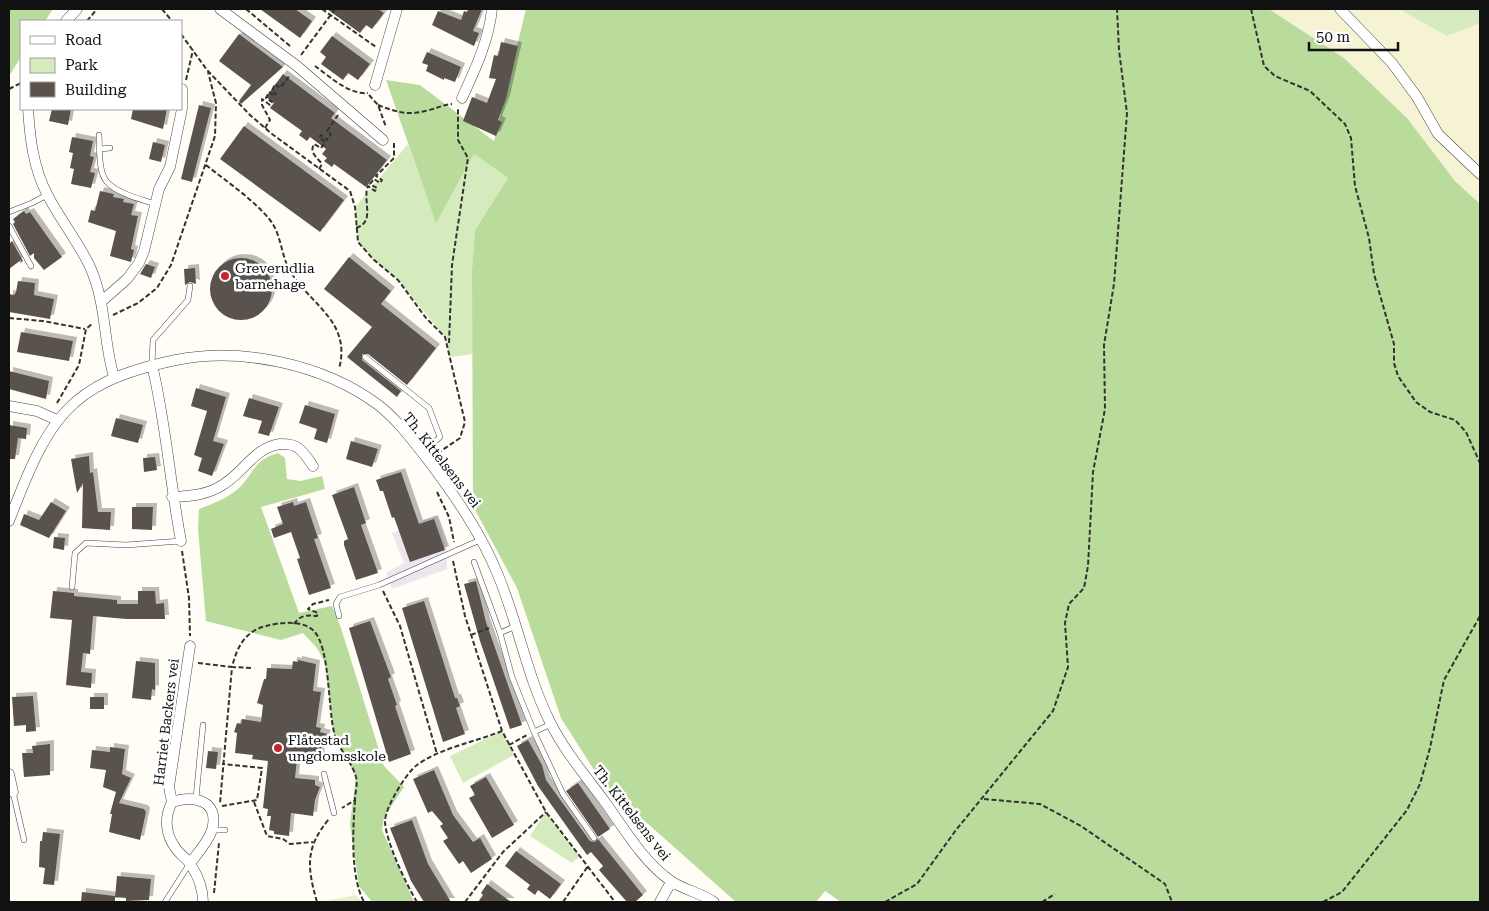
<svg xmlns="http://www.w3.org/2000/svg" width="1489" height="911" font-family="'Roboto Serif',serif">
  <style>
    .industrial { fill: #eee6ef }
    .farmland { fill: #f6f3d4 }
    .green { fill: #d5ebbd }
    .forest { fill: #b9dc9c }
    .pitch { fill: #e6f2cf }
    .building { fill: #5a524d; filter: url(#shadow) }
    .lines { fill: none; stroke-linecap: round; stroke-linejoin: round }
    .service-casing { stroke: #444; stroke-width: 6 }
    .minor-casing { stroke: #444; stroke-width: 11 }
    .path { stroke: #333; stroke-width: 2; stroke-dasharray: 5 2.5; stroke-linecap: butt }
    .service { stroke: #fff; stroke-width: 5 }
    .minor { stroke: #fff; stroke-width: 10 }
    .poi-dot { fill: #c4262e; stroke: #fff; stroke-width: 2 }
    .labels { text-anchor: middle; stroke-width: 5; stroke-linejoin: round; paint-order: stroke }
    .poi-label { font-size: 14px; fill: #111; stroke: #fff; text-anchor: start }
    .street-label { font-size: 14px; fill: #111; stroke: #fff }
  </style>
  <defs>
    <filter id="shadow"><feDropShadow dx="4" dy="-4" stdDeviation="0" flood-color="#0004"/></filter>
  </defs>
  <rect width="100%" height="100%" fill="#fffdf5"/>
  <!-- industrial -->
  <path class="industrial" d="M436 516 447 547V569L392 589 386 573 404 563 392 533Z"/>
  <!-- farmland -->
  <path class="farmland" d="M1269 9H1399L1447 36 1480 23V204L1455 181 1407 118 1344 58Z"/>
  <!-- green -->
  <path class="green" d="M1399 9H1480V23L1447 36Z
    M408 144 436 222 474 154 508 178 475 230 472 269 473 354 450 357 445 337 398 280 373 259 358 242 355 207Z
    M502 731 514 755 463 783 450 756Z
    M546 812 580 856 572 863 530 836Z"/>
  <!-- forest -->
  <path class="forest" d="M9 9H53L45 21H21V57L9 76Z
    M526 9H1269L1344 58 1407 118 1455 181 1480 204V902H841L825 891 816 902H736L603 784 561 718 517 588 473 506 472 269 475 230 508 178 474 154 436 223 386 80 420 85 494 141Z
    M278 453 285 458 287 479 300 481 322 476 325 489 261 507 299 613 332 606 341 628 384 766 404 787 384 817 382 830 414 902H372L359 886 350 824 356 777 334 734 325 663 317 648 303 633 281 640 206 621 198 529 199 509C213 504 227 498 238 489 255 473 252 461 278 453Z"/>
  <!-- pitch -->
  <path class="pitch" d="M355 895 363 902H320Z"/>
  <!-- building -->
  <path class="building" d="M260 9H295L312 21 300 38Z
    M327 9H378L384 13 372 29 366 25 360 33Z
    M469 9H482L473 31 479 33 474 46 432 25 438 11 461 20 464 11 467 12Z
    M239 34 283 67 241 104 239 101 251 85 219 61Z
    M332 36 370 64 358 80 348 73 343 80 321 64 326 57 320 52Z
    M501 42 518 46 506 99 498 120 502 122 496 136 463 121 472 97 487 103 496 79 489 78 494 55 498 56Z
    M427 52 461 67 455 82 444 78V80L426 71 428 65 422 63Z
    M283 74 335 113 331 118 387 160 366 187 334 164 332 167 324 161 327 158 322 154 326 149 310 137 307 141 299 135 302 131 270 108 274 103 266 97Z
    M199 105 211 108 192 182 181 179Z
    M52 109H71L68 125 49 121Z
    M133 109H167L163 129 131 119Z
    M244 126 344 200 320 232 220 159Z
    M72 137 93 141 90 156 94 157 90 172 95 173 91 188 71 184 74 169 70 168 73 153 69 152Z
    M153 142 165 145 161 162 149 159Z
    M100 191 114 194 113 197 124 199 123 202 134 204 131 215 138 216 131 249 134 250 131 262 110 256 116 231 88 222 91 210 95 211Z
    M24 211 26 214 30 212 62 257 44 270 34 258V253L30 256 13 224 15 222 13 219Z
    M12 241 23 261 20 263 21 260 9 269V244Z
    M349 257 391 291 381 304 436 348 407 385 368 354H362V360L401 391 397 397 347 357 372 327 324 289Z
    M210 289a31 31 0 1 1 62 0a31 31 0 1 1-62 0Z
    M146 264 155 267 151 278 140 274Z
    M195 268 196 284 190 282 185 285 184 269Z
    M18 281 35 283 34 295 54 299 50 319 9 312V294L14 295 16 292Z
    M21 332 73 341 69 361 17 352Z
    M9 371 49 381 46 399 9 389Z
    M196 388 226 397 213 441 224 444 212 476 198 471 202 458 194 455 207 411 191 406Z
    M249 398 279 407 269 436 258 433 262 421 243 416Z
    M305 405 335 414 327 443 314 439 317 429 299 423Z
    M116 418 143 425 138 443 111 436Z
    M9 425 27 428 26 439 18 438 15 459H9Z
    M351 441 378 449 372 467 346 459Z
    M89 456 90 473 93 472 98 512H111L110 530 82 528 83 483 77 493 71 459Z
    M155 457 157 470 144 472 143 458Z
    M401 472 419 524 434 519 445 550 410 562 394 517 392 518 383 491H380L376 480Z
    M354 487 366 523 361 525 378 573 356 580 344 545V541L348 539 332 495Z
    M51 502 66 511 49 538 20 525 24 514 39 520Z
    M293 502 294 506 306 502 318 538 314 539 331 588 309 595 297 559 300 558 291 532 274 538 271 529 283 524 277 507Z
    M132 507H153L152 530 132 529Z
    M54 537 65 538 64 550 53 548Z
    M476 581 486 622 522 725 510 729 480 641 464 584Z
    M53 591 74 593V596L117 600V604H138V591H155L156 604 164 603 165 619H126L93 616 90 654 83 653 81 672 92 673 91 688 66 685 72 620 50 618Z
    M424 601 455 698H457L460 706 456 708 465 734 443 742 402 608Z
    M370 621 391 677 388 679 397 705 395 706 411 754 389 762 349 628Z
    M298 660 316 664 313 691 321 692 316 727 321 728 320 732 327 734 321 749 320 763 297 760 295 778 315 780V785L320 787 315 800 313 816 291 813 289 836 274 834V831L269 830 271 816H267L268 809 263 808 268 761 252 759 253 755 235 753 237 733 234 732 237 723 241 724 242 719 261 722 263 705 257 703 264 679H266L267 668 292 669 293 661 298 662Z
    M136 661 155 663V690L152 689 151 700 132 698Z
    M33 696 36 731 26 732V725L14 726 12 697Z
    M90 697H104V709H90Z
    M528 740 542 765 546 780 590 841 595 842 598 839 643 895 635 902H627L599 870 603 866 591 852 587 855 538 786 517 746Z
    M50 744V775L24 777 22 753H33L32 746Z
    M110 747 125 749 122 774 131 778 119 803 144 809 146 812 140 840 109 832 112 814H110L116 792 103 787 106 770 90 768 92 750 110 752Z
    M208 751 218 752 216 769 206 768Z
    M434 770 453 815 473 842 480 838 492 859 471 873 463 861 459 864 443 841 448 838 440 826 443 824 432 811 428 813 413 779Z
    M486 777 514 825 492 838 469 798 475 795 470 786Z
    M578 783 610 829 598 837 566 791Z
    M412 820 428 864 451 902H424L411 881 390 828Z
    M43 832 60 834 54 885 43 884 45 868 39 867 40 841H42Z
    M516 851 561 884 550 899 538 890 535 895 527 889 530 885 505 866Z
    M117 876 151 879 149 900 126 901V898L115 897Z
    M487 884 511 902H478L483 895 481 893Z
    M82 892 115 896V902H81Z"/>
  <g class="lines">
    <!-- service casing -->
    <g class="service-casing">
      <path id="service" d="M99 135C100 149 98 172 107 182 118 194 141 199 155 204
        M100 149 110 148
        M9 212 32 203 47 195
        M9 226 31 266
        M365 357 429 408 440 437 422 453
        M152 365 153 340 188 300 190 286
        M474 562 500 633 512 677 534 732 563 794 594 838
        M72 587 75 553 86 543 126 545 181 541
        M339 616 336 604 340 597 379 585 480 540
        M500 633 516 626
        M534 732 551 724
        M324 774 334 813
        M13 792 24 840
        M196 798 203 725
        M212 830H225
        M165 902 190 863"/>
    </g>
    <!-- minor casing -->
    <g class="minor-casing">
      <path id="minor" d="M220 9 297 66 383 140
        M1340 9 1392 63 1417 97 1438 134 1480 174
        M66 21 77 9
        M375 85 397 9
        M462 98C475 70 489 40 492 9
        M28 109C30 138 33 167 47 194 60 220 79 242 91 269 107 307 103 341 114 377
        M102 301 127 279 139 263 144 251 159 189 170 167 182 109V89
        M152 365C166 423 170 483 181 541
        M9 406 37 411 57 420
        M172 497C192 496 208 495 224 484 245 471 254 448 280 444 285 444 294 444 298 448 304 452 309 460 313 466
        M9 521C48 421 65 383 176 360 242 347 322 364 377 404 397 419 412 440 428 460 455 496 481 533 498 575 518 623 527 676 550 722 564 750 584 774 602 798 623 826 642 861 671 881 684 890 701 893 714 902
        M9 774 13 792
        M172 802 169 787 190 646
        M190 863C198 853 208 842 212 830 220 800 194 795 172 802 164 818 165 835 177 850 181 855 187 859 191 865 198 876 203 889 203 902
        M660 902 671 882"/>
    </g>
    <!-- path -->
    <path class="path" d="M162 9 172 21
      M246 9 290 46
      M322 9 376 47
      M1251 9 1264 66 1275 76 1310 91 1345 124 1351 138 1355 186 1369 238 1374 274 1394 344V363L1398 376 1416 402 1430 412 1455 420 1466 432 1480 463
      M87 21 97 9
      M181 34 207 70 250 115 272 134 350 191 355 207 358 242 373 259 398 280 426 318 445 337 465 422 460 438 438 453
      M301 55 335 9
      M315 66C329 76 349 95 368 93
      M186 80 193 50
      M9 89 21 83
      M369 95 378 105 386 127
      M378 105C393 111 408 116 425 111 435 109 442 105 452 104
      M265 128 270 120 262 105V99L270 105 272 102 266 98 269 92 274 96 276 94 272 91 275 84 280 88 290 75
      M206 165C227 182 253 199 270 220 281 234 281 254 289 269 309 305 352 320 339 369
      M319 169 322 164C317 157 309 153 314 144L321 148 325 142 319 137 321 135 327 140 331 134 327 131 338 115
      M356 228C376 222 362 200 368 186L375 191 377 188 370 184 374 179 380 183 382 180 376 176 394 158V141
      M113 315 138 303 157 288 171 265 215 136 216 103 208 72
      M9 318 43 321 85 329
      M449 343 452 265 468 158 458 140V107
      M57 403 79 365 86 329 93 323
      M437 492 449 517 454 542
      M182 551 189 598 190 636
      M453 561 465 616 502 731 546 812 615 902
      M383 591 400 626 437 754
      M294 624C300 615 307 615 317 616L318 613 308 609 313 604 329 600
      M471 635 489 628
      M198 663 232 667 220 803
      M251 668 232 667C237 647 245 631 266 626 280 622 303 620 314 631 330 648 328 708 334 732 337 748 352 761 356 777 358 783 355 793 355 800L342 808
      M509 745 527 735
      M984 799 1040 804 1081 826 1165 884 1172 902
      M355 800C353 829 350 876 364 902
      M254 802 267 836 283 839 290 844 313 842
      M222 806 257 800 262 768 222 764
      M214 893 219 843
      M317 902C307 867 305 848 329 819
      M417 902C407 886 385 840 385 821 385 808 406 773 417 765 440 748 475 742 502 731
      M465 902 503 852 546 812
      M563 902 588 866
      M885 902 917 884 956 830 1053 711 1068 667 1065 623 1069 604 1084 588 1088 566 1093 472 1105 409 1104 345 1114 284 1127 113 1119 50 1117 9
      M1042 902 1055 894
      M1323 902 1342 892 1407 810 1420 784 1430 748 1444 680 1480 616"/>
    <!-- service -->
    <use href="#service" class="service"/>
    <!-- minor -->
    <use href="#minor" class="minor"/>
  </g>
  <!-- markers -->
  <g class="poi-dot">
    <circle cx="225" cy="276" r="5"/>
    <circle cx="278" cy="748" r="5"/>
  </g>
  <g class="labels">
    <!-- poi labels -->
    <g class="poi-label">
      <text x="235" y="273">Greverudlia<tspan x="235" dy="16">barnehage</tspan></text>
      <text x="288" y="745">Flåtestad<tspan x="288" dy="16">ungdomsskole</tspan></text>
    </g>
    <!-- street labels -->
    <g class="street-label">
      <text transform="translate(442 460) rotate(52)" y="5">Th. Kittelsens vei</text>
      <text transform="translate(166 722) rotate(-83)" y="5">Harriet Backers vei</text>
      <text transform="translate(632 813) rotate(52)" y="5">Th. Kittelsens vei</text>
    </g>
  </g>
  <!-- border -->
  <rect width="1489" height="911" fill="none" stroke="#111111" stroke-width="20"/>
  <!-- legend -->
  <rect x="20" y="20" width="162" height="90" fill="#ffffff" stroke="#a0a0a0"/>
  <rect x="30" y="36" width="25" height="8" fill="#ffffff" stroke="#a0a0a0"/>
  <text x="65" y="45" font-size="15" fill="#111111">Road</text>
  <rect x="30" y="58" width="25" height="15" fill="#d5ebbd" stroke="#a0a0a0"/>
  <text x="65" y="70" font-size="15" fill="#111111">Park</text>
  <rect x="30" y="82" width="25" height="15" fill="#5a524d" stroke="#a0a0a0"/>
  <text x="65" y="95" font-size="15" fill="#111111">Building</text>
  <!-- scale -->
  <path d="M1309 42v8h89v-8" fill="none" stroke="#111111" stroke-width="2.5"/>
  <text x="1316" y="42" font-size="15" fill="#111111" stroke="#ffffff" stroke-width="4" paint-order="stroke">50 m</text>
</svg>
